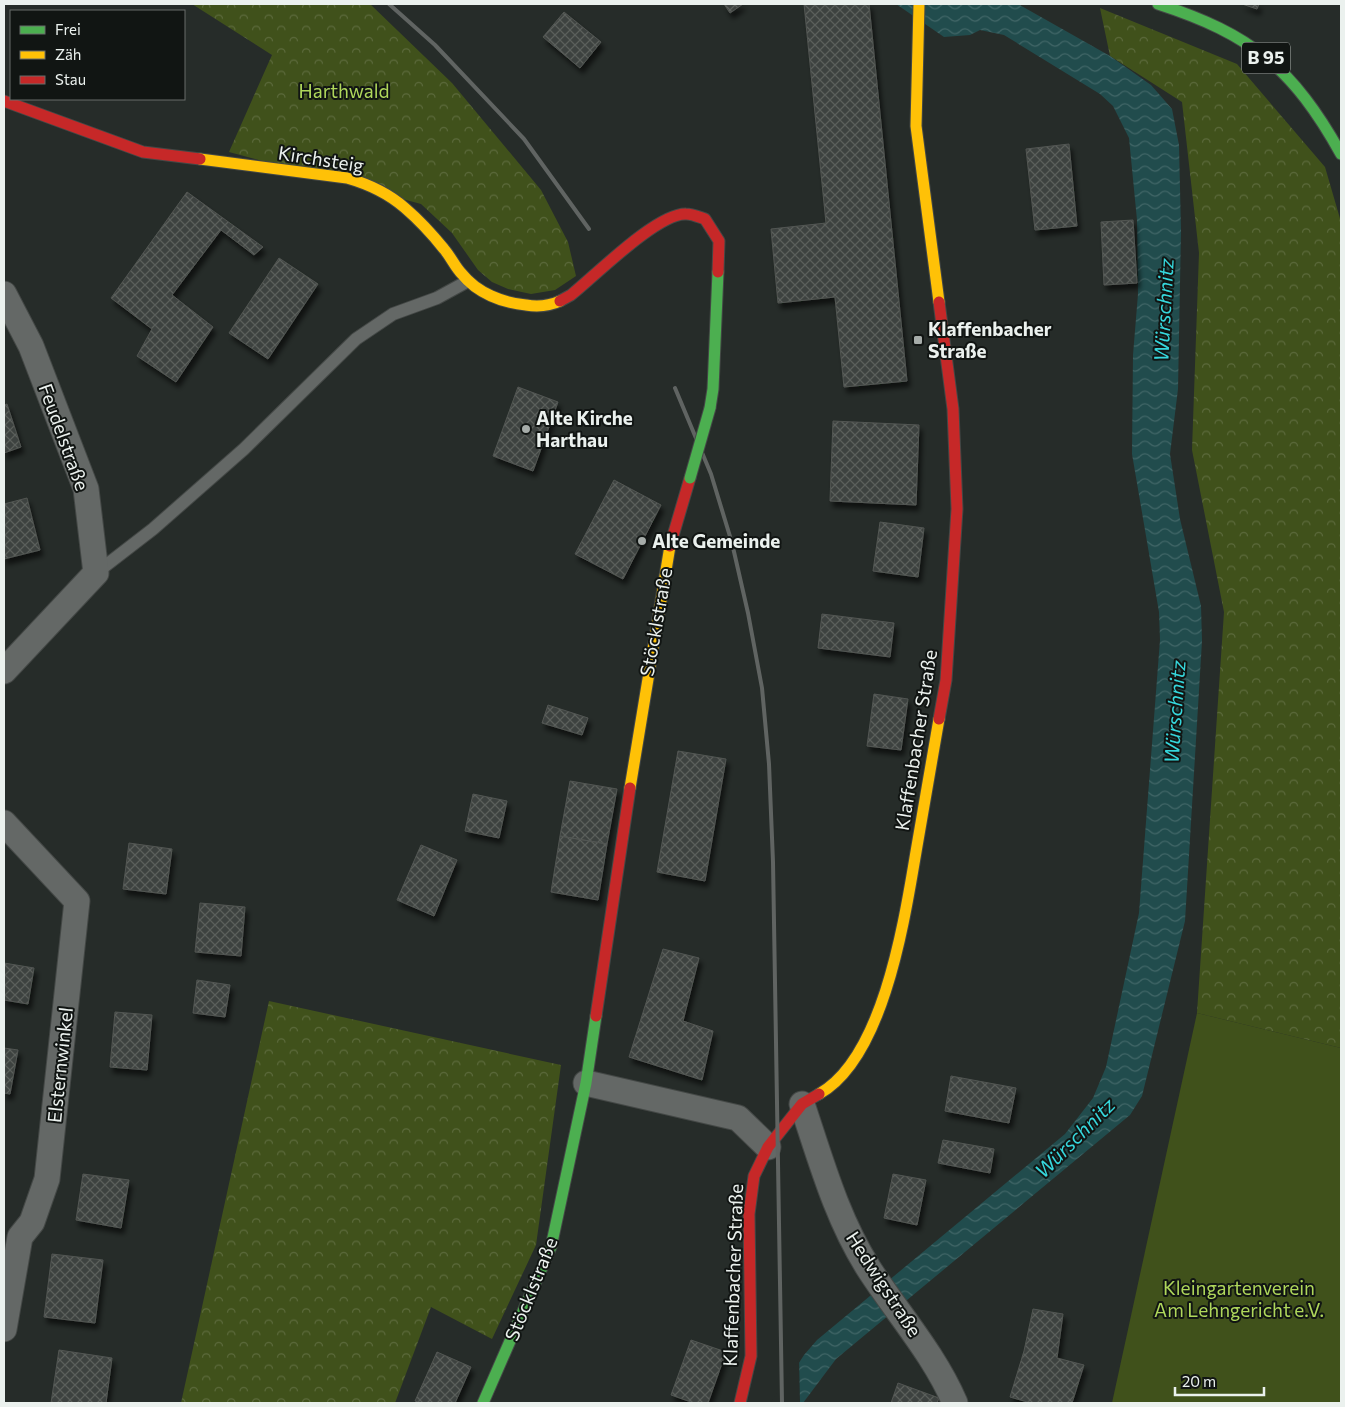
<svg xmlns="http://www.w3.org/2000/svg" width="1345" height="1407" font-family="Commissioner,sans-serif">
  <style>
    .forest { fill: url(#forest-crowns) }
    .garden { fill: #40511b }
    .water { fill: url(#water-waves) }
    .pier { fill: #262c29 }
    .building { fill: url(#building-cross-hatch); stroke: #525653; filter: url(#shadow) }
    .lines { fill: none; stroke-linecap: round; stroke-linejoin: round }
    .lane-casing { stroke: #444846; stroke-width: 14 }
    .street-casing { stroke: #444846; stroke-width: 27 }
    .fast-casing { stroke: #444846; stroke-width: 13 }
    .slow-casing { stroke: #444846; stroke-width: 13 }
    .jam-casing { stroke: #444846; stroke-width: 13 }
    .lane { stroke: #646866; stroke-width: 12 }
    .street { stroke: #646866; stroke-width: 25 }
    .fast { stroke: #4caf50; stroke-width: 11 }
    .slow { stroke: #ffc107; stroke-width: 11 }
    .jam { stroke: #c62828; stroke-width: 11 }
    .rail { stroke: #606462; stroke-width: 4 }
    .fast-bridge-casing { stroke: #444846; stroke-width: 13; stroke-linecap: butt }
    .fast-bridge { stroke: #4caf50; stroke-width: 11 }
    .poi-dot { fill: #a6aca9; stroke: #111513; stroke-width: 2 }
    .labels { text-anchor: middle; stroke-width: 4; stroke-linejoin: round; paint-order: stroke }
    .shield { fill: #111513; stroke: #aaafac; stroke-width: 1 }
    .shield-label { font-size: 18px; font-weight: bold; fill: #ebf1ee }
    .park-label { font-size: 19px; fill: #afd75b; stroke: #111513 }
    .street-label { font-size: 19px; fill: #ebf1ee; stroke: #111513 }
    .poi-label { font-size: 19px; font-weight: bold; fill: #ebf1ee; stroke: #111513; text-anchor: start }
    .water-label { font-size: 20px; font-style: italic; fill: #36d7dc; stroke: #111513 }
  </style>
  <defs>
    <pattern id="forest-crowns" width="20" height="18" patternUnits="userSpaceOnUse" patternTransform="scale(1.25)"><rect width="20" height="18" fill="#40511b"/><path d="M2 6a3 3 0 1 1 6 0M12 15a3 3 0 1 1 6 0" fill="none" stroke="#5c6a3c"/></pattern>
    <pattern id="water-waves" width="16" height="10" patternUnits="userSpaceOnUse" patternTransform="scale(1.25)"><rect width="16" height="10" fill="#214c4d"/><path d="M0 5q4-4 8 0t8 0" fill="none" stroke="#416667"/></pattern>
    <pattern id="building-cross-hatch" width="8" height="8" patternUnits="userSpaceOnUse" patternTransform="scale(1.25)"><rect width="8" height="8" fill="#3e423f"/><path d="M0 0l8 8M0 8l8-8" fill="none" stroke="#5a5e5b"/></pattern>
    <filter id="shadow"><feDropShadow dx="3" dy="5.5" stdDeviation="2.5" flood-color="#0009"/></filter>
  </defs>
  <rect width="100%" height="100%" fill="#262c29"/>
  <!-- forest -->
  <path class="forest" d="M192 4H370L452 83 541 190 568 242 576 276 555 290 531 294 508 289 492 282 478 270 452 233 421 204 229 152 272 55Z
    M1100 8 1237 64 1325 167 1341 222V1048L1197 1013 1224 612 1192 450 1199 253 1182 102 1110 56Z
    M269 1001 561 1065 536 1245 492 1339 431 1307 395 1403H181Z"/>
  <!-- garden -->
  <path class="garden" d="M1197 1013 1341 1048V1403H1112Z"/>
  <!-- water -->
  <path class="water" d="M896 4H1018L1110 56 1151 85 1172 109 1179 145 1181 231 1178 389 1170 454 1180 519 1201 606 1202 641 1185 921 1142 1096 1130 1115 836 1359 803 1403H773L804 1355 817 1340 1065 1134 1093 1098 1106 1067 1139 913 1160 640 1159 612 1132 454 1133 355 1138 294 1137 220 1129 138 1113 106 1100 94 1004 35 980 30 970 35 944 37Z"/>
  <!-- pier -->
  <path class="pier" d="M799 1359 800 1403H771V1402Z"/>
  <!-- building -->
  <path class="building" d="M724 4H743L730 13Z
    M804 4H869L907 381 844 387 835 297 778 303 771 229 826 223Z
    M1242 4H1259L1257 9Z
    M564 12 601 42 580 68 543 37Z
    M1069 144 1077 226 1035 230 1026 149Z
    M187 192 263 247 254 255 221 230 172 295 213 327 176 382 137 356 152 329 111 298Z
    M1133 220 1137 283 1104 285 1101 222Z
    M279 258 318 284 268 359 229 333Z
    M518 387 558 402 533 471 493 456Z
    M7 404 21 447 4 453V405Z
    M833 421 919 425 916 505 830 501Z
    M614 480 661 505 623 579 575 554Z
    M27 498 40 550 4 559V504Z
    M880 522 924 528 918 577 873 571Z
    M822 614 894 623 890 657 818 648Z
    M874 694 908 699 901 750 867 746Z
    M548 705 588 718 582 735 542 723Z
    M678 751 726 759 705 881 657 872Z
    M570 781 617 789 607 844 560 836Z
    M473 794 507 801 499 838 465 831Z
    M560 836 607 844 598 900 551 892Z
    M129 843 172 849 166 894 123 889Z
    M421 845 457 860 434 916 397 900Z
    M200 903 245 907 241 956 195 952Z
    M663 949 699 958 683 1021 713 1031 702 1080 629 1057Z
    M4 963 34 968 28 1004 4 1000Z
    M197 980 230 985 225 1017 193 1013Z
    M115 1012 152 1015 147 1070 110 1067Z
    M4 1048 18 1050 10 1094 4 1093Z
    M951 1076 1016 1088 1009 1123 945 1111Z
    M943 1140 994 1149 990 1173 938 1163Z
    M83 1174 129 1180 121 1228 76 1220Z
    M893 1174 926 1180 917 1225 884 1218Z
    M52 1254 103 1260 95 1323 44 1317Z
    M1033 1309 1063 1314 1057 1358 1084 1365 1072 1403H1031L1010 1397 1024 1351Z
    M691 1340 726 1352 708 1403H694L671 1395Z
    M59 1350 112 1358 106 1403H51Z
    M437 1352 471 1367 455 1403H421L415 1401Z
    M898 1383 939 1398 937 1403H891Z"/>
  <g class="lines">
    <!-- lane casing -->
    <g class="lane-casing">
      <path id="lane" d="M96 573 153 529 244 449 356 339 393 314 437 298 468 281"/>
    </g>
    <!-- street casing -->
    <g class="street-casing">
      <path id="street" d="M4 294 31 346 86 489 96 573 4 671
        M4 823 77 901 47 1179 32 1222 20 1237 4 1329
        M586 1083 738 1118 768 1147
        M802 1104C821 1161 837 1219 869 1269 898 1314 934 1354 955 1403"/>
    </g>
    <!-- fast casing -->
    <g class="fast-casing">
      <path id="fast" d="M1158 4C1251 34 1293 68 1341 154
        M710 408 713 389 718 272
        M483 1403 551 1247 586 1083 596 1016"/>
    </g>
    <!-- slow casing -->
    <g class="slow-casing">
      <path id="slow" d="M919 4 916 126 939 302
        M200 159 347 178C368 184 388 193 405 208 419 220 432 234 444 249 451 257 455 267 462 274 477 293 503 303 526 305 538 307 549 306 560 301
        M630 788 670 546
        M819 1094C885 1057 905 916 917 846 924 804 932 761 939 719"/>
    </g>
    <!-- jam casing -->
    <g class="jam-casing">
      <path id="jam" d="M4 101 143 152 200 159
        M560 301 571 295C595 276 657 213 686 214 692 214 699 217 705 219L719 241 718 272
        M939 302 953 409 957 509 946 680 939 719
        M670 546 690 478
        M596 1016 630 788
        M740 1403 751 1356 749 1214 754 1176 768 1147 802 1104 819 1094"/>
    </g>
    <!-- lane -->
    <use href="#lane" class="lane"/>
    <!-- street -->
    <use href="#street" class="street"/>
    <!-- fast -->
    <use href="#fast" class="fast"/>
    <!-- slow -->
    <use href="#slow" class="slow"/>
    <!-- jam -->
    <use href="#jam" class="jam"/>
    <!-- rail -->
    <path class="rail" d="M389 4 435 45 524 139 589 229
      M675 388 711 474 732 543 748 613 762 688 769 764 773 862 782 1403"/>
    <!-- fast-bridge casing -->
    <g class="fast-bridge-casing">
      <path id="fast-bridge" d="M690 478 710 408"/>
    </g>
    <!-- fast-bridge -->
    <use href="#fast-bridge" class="fast-bridge"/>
  </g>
  <!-- markers -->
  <g class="poi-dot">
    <rect x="913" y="335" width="10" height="10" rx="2.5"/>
    <circle cx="526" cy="429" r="5"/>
    <circle cx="642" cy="541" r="5"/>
  </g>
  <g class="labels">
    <!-- shield labels -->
    <rect class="shield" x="1242" y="42.5" width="48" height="31" rx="4"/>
    <g class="shield-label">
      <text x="1266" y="64">B 95</text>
    </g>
    <!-- park labels -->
    <g class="park-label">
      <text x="344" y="98">Harthwald</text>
      <text x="1239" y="1295">Kleingartenverein<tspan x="1239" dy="22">Am Lehngericht e.V.</tspan></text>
    </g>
    <!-- street labels -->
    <g class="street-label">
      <text transform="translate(321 159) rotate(9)" y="7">Kirchsteig</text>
      <text transform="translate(64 437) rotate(70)" y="7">Feudelstraße</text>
      <text transform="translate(656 622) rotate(-80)" y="7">Stöcklstraße</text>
      <text transform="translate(916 740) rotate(-81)" y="7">Klaffenbacher Straße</text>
      <text transform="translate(60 1065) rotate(-84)" y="7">Elsternwinkel</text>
      <text transform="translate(733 1275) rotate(-88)" y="7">Klaffenbacher Straße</text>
      <text transform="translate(884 1284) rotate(57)" y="7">Hedwigstraße</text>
      <text transform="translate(531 1289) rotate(-68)" y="7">Stöcklstraße</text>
    </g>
    <!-- poi labels -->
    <g class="poi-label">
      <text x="928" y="336">Klaffenbacher<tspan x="928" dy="22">Straße</tspan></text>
      <text x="536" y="425">Alte Kirche<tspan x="536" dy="22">Harthau</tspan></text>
      <text x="652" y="548">Alte Gemeinde</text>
    </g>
    <!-- water labels -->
    <g class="water-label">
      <text transform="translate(1164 310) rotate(-87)" y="7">Würschnitz</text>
      <text transform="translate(1175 712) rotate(-86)" y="7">Würschnitz</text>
      <text transform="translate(1075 1138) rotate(-45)" y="7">Würschnitz</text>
    </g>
  </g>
  <!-- border -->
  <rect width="1345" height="1407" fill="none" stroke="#ebf1ee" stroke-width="10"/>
  <!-- legend -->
  <rect x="10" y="10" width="175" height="90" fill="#111513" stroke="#686d6b"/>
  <rect x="20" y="26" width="25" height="8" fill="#4caf50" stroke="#686d6b"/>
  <text x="55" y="35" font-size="15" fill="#ebf1ee">Frei</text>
  <rect x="20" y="51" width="25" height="8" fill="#ffc107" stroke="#686d6b"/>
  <text x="55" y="60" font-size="15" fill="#ebf1ee">Zäh</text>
  <rect x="20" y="76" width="25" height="8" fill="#c62828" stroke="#686d6b"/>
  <text x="55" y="85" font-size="15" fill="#ebf1ee">Stau</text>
  <!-- scale -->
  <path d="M1175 1387v8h89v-8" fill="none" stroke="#ebf1ee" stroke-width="2.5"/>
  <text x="1182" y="1387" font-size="15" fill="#ebf1ee" stroke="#111513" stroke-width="4" paint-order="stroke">20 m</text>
</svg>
